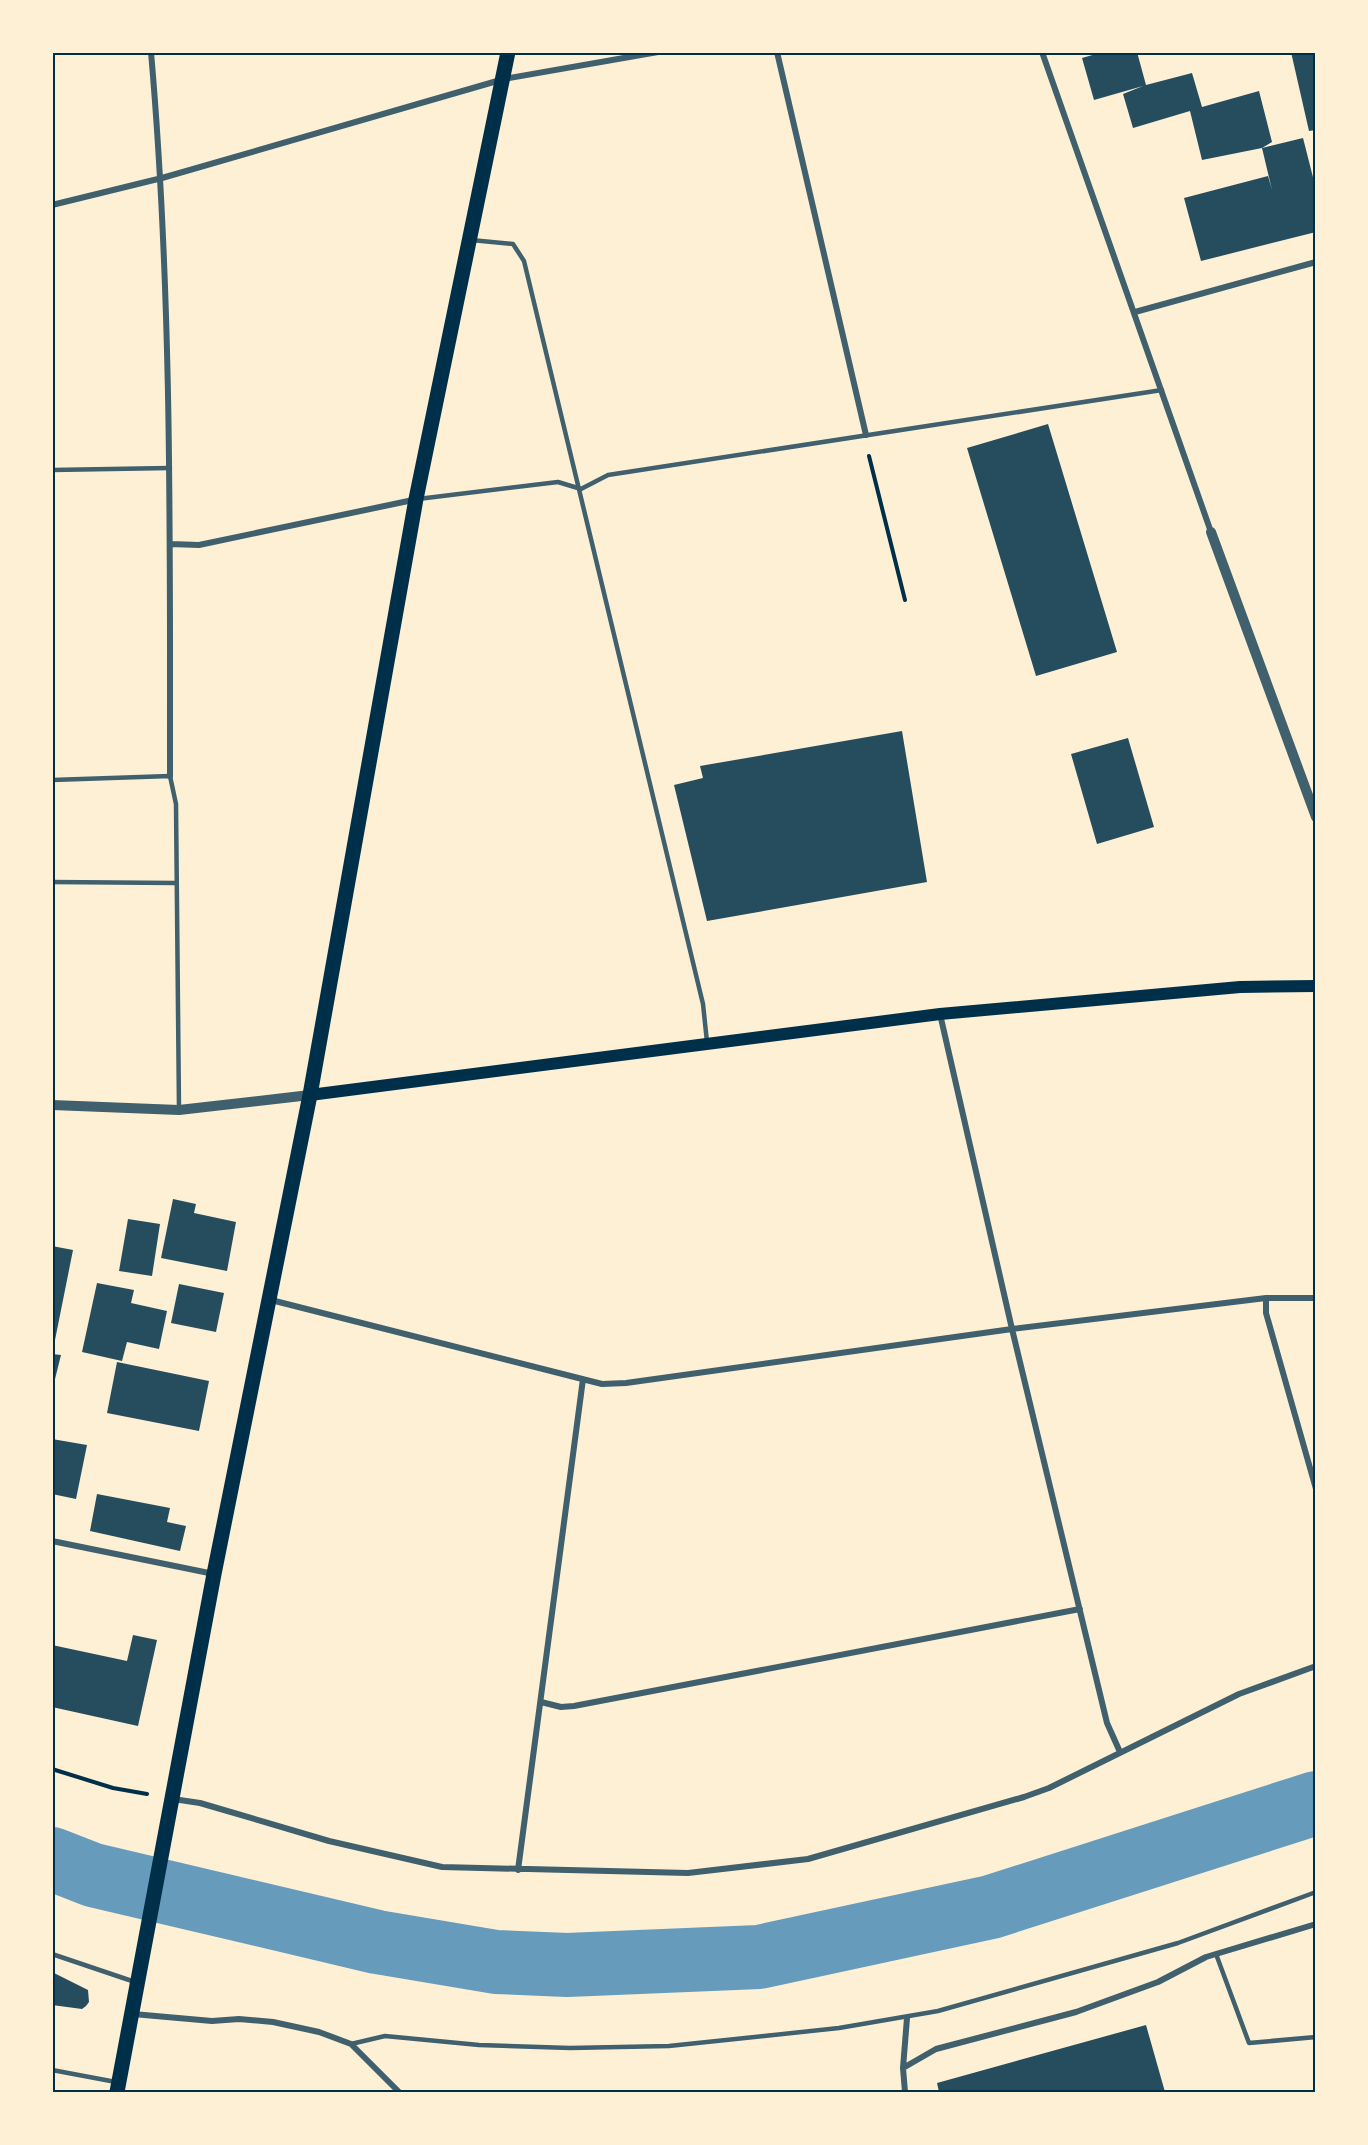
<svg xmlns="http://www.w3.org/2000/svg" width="1368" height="2145" font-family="'DM Sans',sans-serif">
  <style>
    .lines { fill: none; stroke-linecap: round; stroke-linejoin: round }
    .river { stroke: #669bbc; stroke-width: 64 }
    .building { fill: #264d5e }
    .path { stroke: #003049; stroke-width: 4 }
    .service { stroke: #3f606c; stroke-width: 4.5 }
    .minor { stroke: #3f606c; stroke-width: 6 }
    .tertiary { stroke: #3f606c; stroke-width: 10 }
    .secondary { stroke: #003049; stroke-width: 12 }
    .primary { stroke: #003049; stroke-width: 15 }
    .neatline { fill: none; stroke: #003049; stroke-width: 2 }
  </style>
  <rect width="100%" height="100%" fill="#fdf0d5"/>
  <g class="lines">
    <!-- river -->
    <path class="river" d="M52 1859 93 1875 377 1942 496 1962 567 1965 759 1957 991 1907 1316 1803"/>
  </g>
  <!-- building -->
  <path class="building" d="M1103 52H1137L1146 85 1192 73 1202 107 1259 91 1272 142 1262 148 1303 138 1316 189V232L1201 261 1184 198 1268 176 1272 190 1262 148 1202 160 1190 111 1133 128 1123 94 1143 86 1094 100 1082 58Z
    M1291 52H1316V130L1309 131Z
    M1048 424 1117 652 1036 676 967 448Z
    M902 731 927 882 707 921 674 785 703 778 700 766Z
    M1128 738 1154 827 1097 844 1071 754Z
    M173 1199 196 1204 194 1213 236 1222 227 1271 161 1258Z
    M128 1219 160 1224 152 1276 119 1271Z
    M52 1246 73 1250 55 1340H52Z
    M97 1283 134 1290 131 1303 167 1311 159 1349 127 1342 122 1361 82 1352Z
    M179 1284 224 1293 216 1332 171 1323Z
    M52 1354 61 1355 53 1387H52Z
    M117 1362 209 1381 199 1431 107 1413Z
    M52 1439 87 1445 76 1499 52 1494Z
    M97 1494 170 1508 167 1522 186 1526 180 1551 90 1531Z
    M133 1635 157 1640 138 1726 52 1707V1645L127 1661Z
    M52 1972 88 1990 89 2002 86 2006 82 2009 52 2005Z
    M1146 2025 1165 2092H939L937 2083Z"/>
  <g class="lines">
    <!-- path -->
    <path class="path" d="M869 456 905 600
      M52 1769 113 1788 147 1794"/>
    <!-- service -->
    <path class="service" d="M471 240 513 244 524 261 703 1004 707 1042
      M52 470 170 468
      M418 499 558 482 581 489 608 475 1162 390
      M52 780 170 776 176 804 179 1110
      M52 882 175 883
      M52 1954 135 1982
      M1216 1954 1249 2043 1316 2037
      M351 2044 385 2036 479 2045 570 2048 669 2046 839 2028 938 2011 1178 1943 1316 1892
      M52 2070 116 2082"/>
    <!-- minor -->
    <path class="minor" d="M151 52C172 293 170 534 170 776
      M777 52 866 435
      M1042 52 1211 532
      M52 205 162 178 504 79 658 52
      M1135 312 1316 262
      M170 544 199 545 413 500
      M940 1014 1012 1329 1107 1723 1120 1752
      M1266 1298V1313L1316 1489
      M271 1300 602 1384 626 1383 1012 1329 1266 1298H1316
      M52 1541 214 1574
      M541 1702 561 1707 574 1706 1080 1609
      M173 1799 200 1803 329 1841 442 1867 688 1873 808 1859 1024 1797 1049 1788 1239 1694 1316 1666
      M518 1870 583 1379
      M133 2014 212 2021 239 2019 273 2022 319 2032 351 2044 399 2092
      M903 2068 936 2049 1076 2012 1158 1982 1206 1957 1316 1924
      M905 2092 903 2068 907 2018"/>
    <!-- tertiary -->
    <path class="tertiary" d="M1211 532 1316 817
      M52 1105 179 1110 310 1095"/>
    <!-- secondary -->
    <path class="secondary" d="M310 1095 940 1014 1240 987 1316 986"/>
    <!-- primary -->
    <path class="primary" d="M117 2092 214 1574 310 1095 416 499 508 52"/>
  </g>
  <!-- border -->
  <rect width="1368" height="2145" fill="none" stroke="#fdf0d5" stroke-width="108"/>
  <rect x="54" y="54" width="1260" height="2037" class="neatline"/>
</svg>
